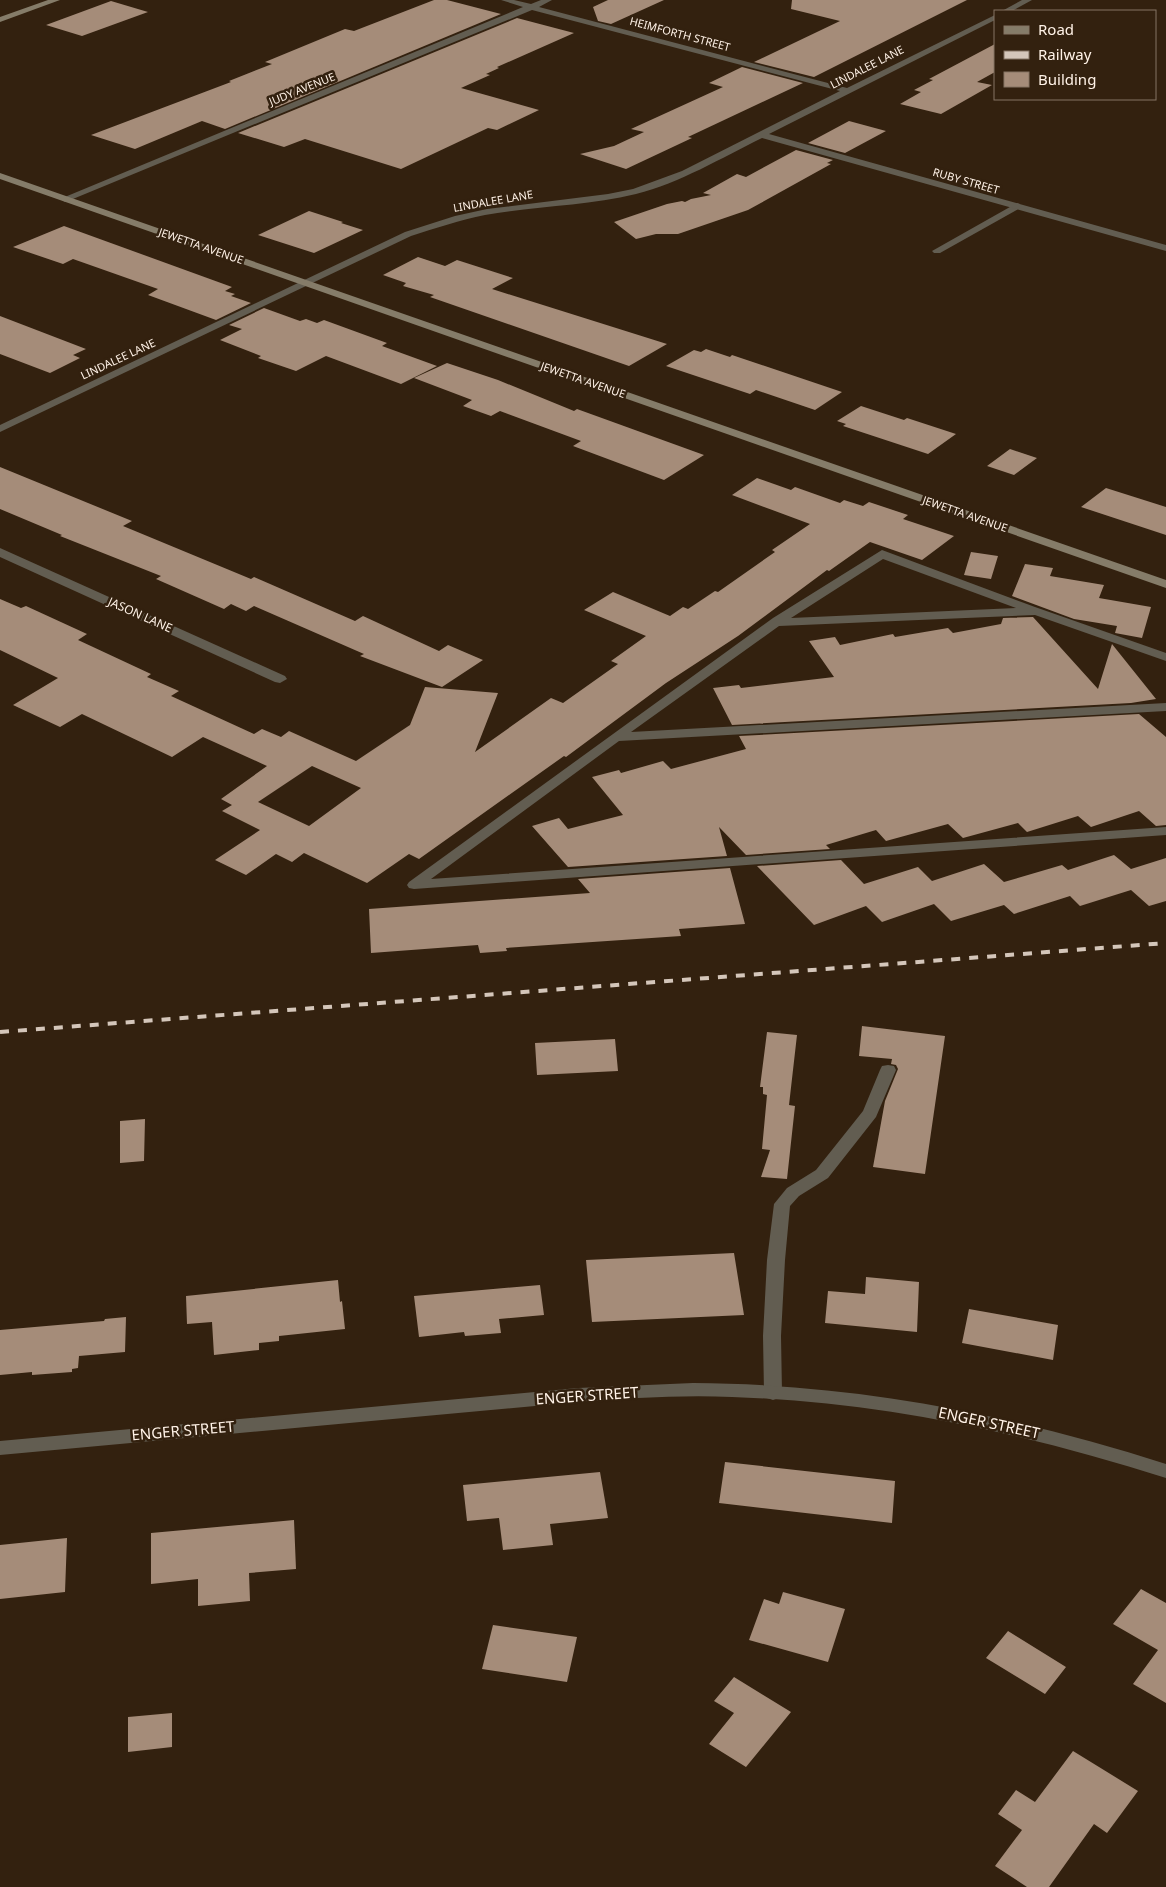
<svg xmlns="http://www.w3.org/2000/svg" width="1166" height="1887" font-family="'Noto Sans',sans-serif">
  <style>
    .building { fill: #a58c79; fill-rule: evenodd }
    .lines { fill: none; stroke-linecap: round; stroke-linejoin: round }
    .lane { fill: #625d51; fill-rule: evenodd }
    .street { fill: #625d51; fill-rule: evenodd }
    .secondary { fill: #857c69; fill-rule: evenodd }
    .rail { stroke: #d4c6ba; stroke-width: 4; stroke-dasharray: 9 9; stroke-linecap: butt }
    .labels { text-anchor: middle; stroke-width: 5; stroke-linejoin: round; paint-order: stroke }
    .far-street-label { font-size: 11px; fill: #fff2e7; stroke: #33210f }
    .street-label { font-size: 12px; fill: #fff2e7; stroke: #33210f }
    .near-street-label { font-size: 15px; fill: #fff2e7; stroke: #33210f }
  </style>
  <rect width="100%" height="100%" fill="#33210f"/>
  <!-- building -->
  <path class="building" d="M434 0H447L501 14 225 129 202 121 135 149 91 135 231 82 229 81 272 64 265 62 345 29 354 31Z
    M608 0H664L611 24 598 21 593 7Z
    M792 0H967L814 77 754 62 840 21 791 9Z
    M111 1 148 12 82 36 46 25Z
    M517 18 574 33 497 67 499 68 486 74 490 75 461 88 539 110 497 130 488 128 401 169 305 139 284 147 238 133Z
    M995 44V72L977 82 992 85 941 114 900 104 921 92 914 90 933 80 929 79Z
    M742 67 803 83 688 137 692 138 626 169 580 154 614 146 644 132 631 129 723 87 709 83Z
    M849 121 886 131 845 153 808 143Z
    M796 150 833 160 827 163 831 164 748 210 678 234H656L636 239 614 222 667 204 682 201 685 202 691 199 711 195 703 193 737 174 746 177Z
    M309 211 343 222 341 223 363 230 314 253 258 235Z
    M64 226 232 287 225 291 235 294 231 296 251 303 216 320 148 295 158 289 73 259 63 264 13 247Z
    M418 257 445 266 457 260 513 278 492 289 667 344 629 366 430 297 434 295 403 286 406 283 383 275Z
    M264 308 300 321 306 319 317 323 324 320 387 343 382 346 437 366 401 384 326 356 296 371 258 358 261 356 220 340 242 329 229 325Z
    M0 316 86 349 73 355 80 358 50 373 0 354Z
    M706 349 730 357 732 355 842 392 815 410 756 390 750 394 666 366 694 350 701 352Z
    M447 363 498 380 574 411 577 409 704 455 664 480 573 446 581 441 500 411 491 416 463 406 472 400 414 378Z
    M861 406 904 420 907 418 956 434 928 454 843 426 846 424 837 421Z
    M1010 449 1037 458 1014 475 987 466Z
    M0 467 132 521 123 526 251 579 254 577 355 621 363 616 439 651 448 645 483 660 442 687 360 656 364 654 254 606 246 611 231 604 224 609 156 579 161 576 60 536 62 535 0 509Z
    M757 478 791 490 795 487 840 503 844 500 863 506 869 502 908 515 903 519 954 536 922 560 870 542 829 571 827 570 738 636 666 683 566 757 564 756 419 859 409 854 367 883 304 853 292 862 276 854 246 875 215 860 260 830 222 811 232 805 221 799 267 766 203 737 172 757 82 714 60 727 13 705 58 678 0 650V599L21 608 26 606 87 634 78 640 151 674 147 677 179 691 171 696 254 734 262 729 281 737 289 731 356 761 410 725 425 687 498 693 475 752 551 698 563 703 618 664 611 661 646 636 584 610 613 592 670 616 683 607 688 609 715 591 718 592 775 552 772 550 810 524 732 495ZM312 766 361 788 309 826 258 802Z
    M1106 488 1166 507V535L1081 507Z
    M971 552 998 556 991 579 964 575Z
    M1025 564 1053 568 1050 576 1104 585 1099 598 1151 607 1142 638 1115 633 1117 626 1074 619 1012 596Z
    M1033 617 1098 689 1112 644 1156 699 1131 703 732 725 713 688 739 685 741 688 834 677 809 641 835 637 840 645 893 634 895 637 948 628 953 633 1001 624 1003 618Z
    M1139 714 1166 737V825L1156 826 1139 811 1091 827 1078 816 1027 832 1018 823 963 838 948 824 886 841 876 830 826 845 830 849 746 855 719 827 727 856 568 867 532 826 559 818 568 829 623 815 592 777 619 770 621 773 663 761 671 769 746 749 739 736Z
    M1114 855 1131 869 1166 858V901L1149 906 1131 890 1080 906 1070 896 1014 914 1004 905 951 921 934 904 882 922 866 906 814 925 757 866 841 860 864 884 918 867 932 881 984 864 1004 882 1062 865 1068 870Z
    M730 868 745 924 679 929 681 936 506 948 507 951 480 953 478 945 371 953 369 909 590 893 578 879Z
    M862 1026 945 1036 925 1174 873 1167 885 1101 898 1069 896 1065 891 1064 892 1059 859 1056Z
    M767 1032 797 1035 789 1105 795 1106 787 1179 761 1177 770 1150 762 1149 767 1095 763 1094V1087H760Z
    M615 1039 618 1071 537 1075 535 1043Z
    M145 1119 144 1161 120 1163V1121Z
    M734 1253 744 1315 592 1322 586 1260Z
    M866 1277 919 1282 917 1332 825 1323 828 1291 865 1294Z
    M338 1280 340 1302 342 1301 345 1329 279 1336V1341L259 1343V1350L214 1355 212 1322 187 1324 186 1296Z
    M540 1285 544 1315 499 1319 501 1333 465 1336 464 1332 419 1337 414 1296Z
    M969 1309 1058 1325 1053 1360 962 1343Z
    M126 1317 125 1352 79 1356 78 1368 72 1369V1372L32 1375V1372L0 1375V1330L104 1321 105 1319Z
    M725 1462 895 1481 892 1523 719 1503Z
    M600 1472 608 1518 550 1524 553 1545 503 1550 499 1518 467 1521 463 1485Z
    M294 1520 296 1569 249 1573 250 1601 198 1606V1579L151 1584V1533Z
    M67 1538 65 1592 0 1599V1545Z
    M1141 1589 1166 1603V1703L1133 1684 1158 1650 1113 1624Z
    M783 1592 845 1609 828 1662 749 1640 764 1599 779 1604Z
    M493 1625 577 1637 567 1682 482 1669Z
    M1008 1631 1066 1667 1045 1694 986 1658Z
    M734 1677 791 1712 746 1767 709 1744 734 1713 714 1701Z
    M172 1713V1747L128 1752V1717Z
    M1073 1751 1138 1791 1107 1833 1094 1824 1049 1887H1027L995 1866 1022 1830 998 1814 1016 1790 1035 1802Z"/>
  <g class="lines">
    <!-- lane -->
    <path class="lane" d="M1017 203 1020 204V208L940 253H934L932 251Z
      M882 550 1035 607 1166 653V661L1035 615 779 626 631 732 1166 703V711L619 741 431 879 1166 827V835L414 889 409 888 407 885 409 882 773 618ZM883 559 1016 608 791 618Z
      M888 1065 894 1066 896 1070 876 1117 828 1178 799 1196 790 1206 785 1260 781 1336 782 1393 779 1398 773 1400 767 1398 764 1393 763 1336 767 1260 774 1204 787 1188 816 1170 863 1111 880 1070 882 1066Z"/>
    <!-- street -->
    <path class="street" d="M501 0H514L531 4 541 0H552L539 7 847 88 995 15V20L769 134 1166 245V251L762 138C721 158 680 183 636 194 586 206 535 206 485 215 460 220 436 228 411 236L0 432V425L405 232 455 216 487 209 608 194 633 189 682 171 840 91 532 10 68 201 65 202 60 199 523 7Z
      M1022 0H1032L1012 11H1002Z
      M0 548 285 676 287 679 280 683 275 682 0 557Z
      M693 1383C857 1384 1010 1414 1166 1464V1478C1025 1433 881 1402 732 1397 681 1395 629 1398 578 1402L0 1455V1441L578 1388Z"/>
    <!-- secondary -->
    <path class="secondary" d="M48 0H60L0 22V17Z
      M0 173 1166 580V588L0 179Z"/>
    <!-- rail -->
    <path class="rail" d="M0 1032 1166 943"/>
  </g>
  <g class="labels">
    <!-- far-street labels -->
    <g class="far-street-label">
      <text transform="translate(680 34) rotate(15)" y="4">HEIMFORTH STREET</text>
      <text transform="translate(867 67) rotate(-27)" y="4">LINDALEE LANE</text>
      <text transform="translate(302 89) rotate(-22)" y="4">JUDY AVENUE</text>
      <text transform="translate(966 181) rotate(16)" y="4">RUBY STREET</text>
      <text transform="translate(493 201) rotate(-10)" y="4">LINDALEE LANE</text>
      <text transform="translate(201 246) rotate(19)" y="4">JEWETTA AVENUE</text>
      <text transform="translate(118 359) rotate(-25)" y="4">LINDALEE LANE</text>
      <text transform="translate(583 380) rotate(19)" y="4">JEWETTA AVENUE</text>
      <text transform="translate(965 514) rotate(19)" y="4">JEWETTA AVENUE</text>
    </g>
    <!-- street labels -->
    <g class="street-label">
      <text transform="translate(140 615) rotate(24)" y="4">JASON LANE</text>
    </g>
    <!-- near-street labels -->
    <g class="near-street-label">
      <text transform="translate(587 1396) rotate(-4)" y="5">ENGER STREET</text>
      <text transform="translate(989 1423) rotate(12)" y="5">ENGER STREET</text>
      <text transform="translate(183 1431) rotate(-5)" y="5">ENGER STREET</text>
    </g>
  </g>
  <!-- legend -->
  <rect x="994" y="10" width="162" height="90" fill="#33210f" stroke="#857565"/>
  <rect x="1004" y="26" width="25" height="8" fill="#857c69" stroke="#857565"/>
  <text x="1038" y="35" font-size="15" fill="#fff2e7">Road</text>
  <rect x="1004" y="51" width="25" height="8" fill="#d4c6ba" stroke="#857565"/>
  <text x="1038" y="60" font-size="15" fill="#fff2e7">Railway</text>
  <rect x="1004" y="72" width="25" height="15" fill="#a58c79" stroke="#857565"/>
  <text x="1038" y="85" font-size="15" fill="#fff2e7">Building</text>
</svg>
